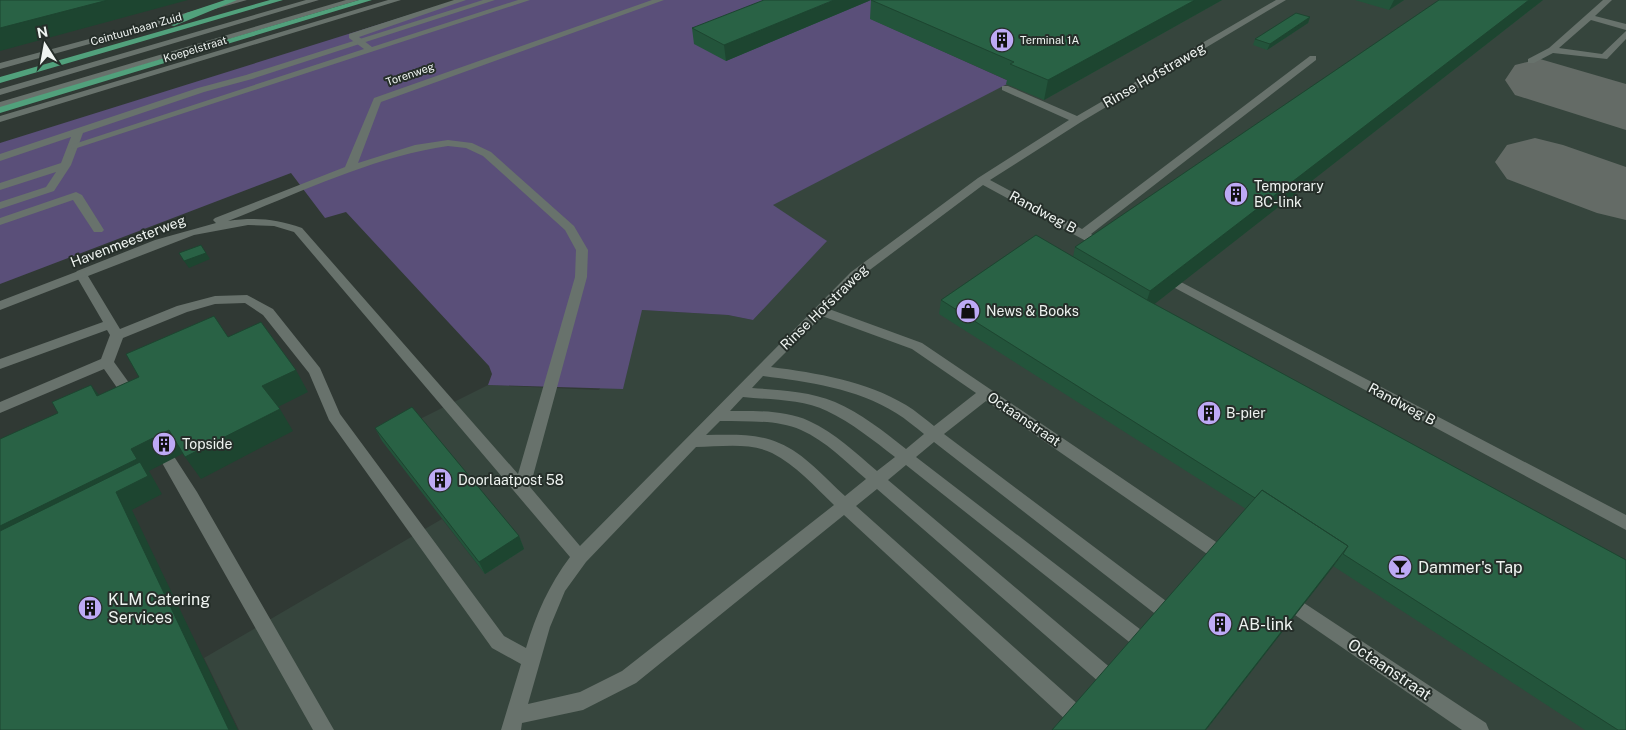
<svg xmlns="http://www.w3.org/2000/svg" width="1626" height="730" font-family="'Public Sans',sans-serif">
  <style>
    .built { fill: #36453d }
    .green { fill: #5a4f79 }
    .lines { fill: none; stroke-linecap: round; stroke-linejoin: round }
    .taxiway { fill: #646b66; fill-rule: evenodd }
    .service { fill: #68726c; fill-rule: evenodd }
    .pedestrian { fill: #68726c; fill-rule: evenodd }
    .tertiary { fill: #68726c; fill-rule: evenodd }
    .primary { fill: #51a17c; fill-rule: evenodd }
    .wall { fill: #23543b }
    .shaded-wall { fill: #1d4530 }
    .building { fill: #296245; stroke: #1d4530 }
    .labels { text-anchor: middle; stroke-width: 4; stroke-linejoin: round; paint-order: stroke }
    .far-street-label { font-size: 11px; fill: #eff4f1; stroke: #262f2a }
    .far-poi-label { font-size: 11px; fill: #eff4f1; stroke: #262f2a; text-anchor: start }
    .street-label { font-size: 14px; fill: #eff4f1; stroke: #262f2a }
    .poi-label { font-size: 14px; fill: #eff4f1; stroke: #262f2a; text-anchor: start }
    .near-poi-label { font-size: 16px; fill: #eff4f1; stroke: #262f2a; text-anchor: start }
    .near-street-label { font-size: 16px; fill: #eff4f1; stroke: #262f2a }
  </style>
  <rect width="100%" height="100%" fill="#303934"/>
  <!-- built -->
  <path class="built" d="M915 0H1626V730H239L204 658 442 519 485 574 418 420 488 385 599 390 642 310 728 315 753 320 774 297 772 205 1010 82 870 19Z"/>
  <!-- green -->
  <path class="green" d="M457 0H915L871 19 1011 82 773 205 827 241 753 320 728 315 642 310 623 389 488 385 492 374 489 366 346 212 325 218 291 173 0 284V143Z"/>
  <g class="lines">
    <!-- taxiway -->
    <path class="taxiway" d="M1540 59 1626 84V130L1515 95 1505 80 1515 65Z
      M1535 138 1563 145 1626 167V220L1597 213 1507 179 1495 162 1507 145Z"/>
    <!-- service -->
    <path class="service" d="M306 0H319L0 95V89Z
      M388 0H401L0 122V116Z
      M483 0H495L252 79 204 92 83 133 71 165 54 191 0 209V202L46 187 56 172 0 190V183L61 163 71 137 0 161V154L198 88 246 75Z
      M652 0H664L381 102 358 163 415 145 448 140 472 143 491 152 574 226 588 250 587 277 530 487 580 546 851 272 978 178 1069 120 1002 90V86H1008L1077 116 1276 0H1286L1081 122 990 180 1082 229 1310 56H1316V60L1091 234 1096 238 1094 241H1086L983 185 859 278 829 309 922 343 1222 546 1224 551 1222 556 1216 558 1210 556 986 401 944 434 1170 604 1173 610 1170 616 1164 618 1158 616 934 442 916 457 1145 633 1148 639 1145 645 1139 647 1133 645 906 465 888 480 1113 670 1115 676 1113 682 1106 685 1099 682 877 489 856 506 1081 707 1084 714 1081 721 1074 723 1067 721 844 515 636 683 583 710 522 723 521 730H501L521 664 492 648 329 420 309 373 263 315 245 303 215 304 187 312 123 338 114 362 137 394 139 398 137 402H127L104 369 0 413V402L101 359 110 335 107 330 0 369V359L103 322 75 274 77 271 155 240 216 223 213 220 215 218 345 167 374 98ZM448 146 466 148 483 156 565 230 576 250 575 277 518 474 302 228C275 219 256 217 228 221 299 193 372 157 448 146ZM248 225 274 226 294 232 570 557C549 585 536 614 526 648L504 636 340 414 320 368 273 309 247 295 215 296 177 306 120 329 88 276 194 235ZM822 316 912 349 976 393 934 426C925 419 916 411 906 405 866 381 817 373 771 367ZM763 376C809 382 856 388 896 413 906 419 915 427 924 434L906 449C883 431 861 413 835 402 809 391 779 390 752 388ZM743 397C770 400 802 399 827 411 852 423 873 440 895 457L877 471C856 453 835 433 809 421 785 410 756 411 730 411ZM720 421C746 422 776 419 801 430 826 441 846 462 866 479L845 496C825 478 804 453 779 443 757 433 730 435 706 435ZM696 447C719 447 750 442 772 453 796 465 815 487 834 505L622 671 580 692 528 704 550 627 565 591 586 562Z
      M1603 0H1612L1595 16 1626 24V30L1591 20 1559 48 1602 54 1626 31V39L1607 59 1553 53 1534 63H1528V59L1549 48Z
      M76 192 82 195 104 230 102 232H94L73 200 0 225V218Z
      M1179 281 1626 515V530L1175 288 1173 285 1175 282Z
      M159 439 164 441 197 492 334 730H313L152 445 154 441Z
      M1301 601 1486 723 1489 730H1462L1295 615 1292 609 1295 603Z"/>
    <!-- pedestrian -->
    <path class="pedestrian" d="M454 0H466L359 37 372 47 518 0H530L77 148 73 149 68 146 364 49 349 38V34Z"/>
    <!-- tertiary -->
    <path class="tertiary" d="M234 0H247L0 69V63Z
      M346 0H359L0 108V102Z
      M81 270 85 271 87 274 85 277 0 310V301Z"/>
    <!-- primary -->
    <path class="primary" d="M225 0H237L174 26 167 24 186 13Z
      M270 0H283L0 83V77Z
      M359 0H372L0 113V107Z"/>
  </g>
  <!-- wall -->
  <path class="wall" d="M871 0 726 61 694 44 692 28Z
    M871 0H1222L1044 100 1006 84 1007 80 870 19Z
    M1355 0H1404L1389 10Z
    M1543 0 1154 304 1626 730H1585L1333 566 1206 730 1246 509 939 314 941 300 1073 257 1075 247Z
    M1310 17 1308 23 1267 50 1253 45 1255 39Z
    M375 428 519 536 524 549 485 574 382 441Z"/>
  <!-- shaded-wall -->
  <path class="shaded-wall" d="M108 0H188L0 51V28Z
    M834 0H871L726 61 724 45Z
    M1195 0H1222L1044 100 1048 80Z
    M1394 0H1404L1389 10Z
    M1529 0H1543L1143 313 1150 291Z
    M1310 17 1308 23 1267 50 1270 44Z
    M201 245 210 259 189 268 184 261Z
    M296 370 308 392 276 408 262 386Z
    M91 385 109 407 97 396Z
    M280 409 293 431 201 479 185 457Z
    M169 430 186 452 149 471 162 494 132 510 238 730H229L0 558V526L131 449Z
    M519 536 524 549 485 574 479 562Z
    M1348 546 1333 567 1206 730H1205Z"/>
  <!-- building -->
  <path class="building" d="M0 0H108L0 28Z
    M764 0H834L724 45 692 28Z
    M871 0H1195L1048 80 1010 64 1014 62Z
    M1439 0H1529L1150 291 1075 247Z
    M1296 13 1310 17 1270 44 1255 39Z
    M1036 235 1147 300 1626 560V730H1618L1343 554 1348 546 1262 490 1255 498 941 300Z
    M201 245 206 253 184 261 179 253Z
    M214 316 228 337 261 322 296 370 262 386 280 409 185 457 169 430 131 449 137 459 0 526V439L58 413 52 402 91 385 97 396 139 377 126 354Z
    M412 407 519 536 479 562 375 428Z
    M140 462 148 476 116 492 229 730H0V531Z
    M1262 490 1348 546 1205 730H1052Z"/>
  <!-- icons -->
  <defs>
    <g id="building-disc" transform="scale(1.25)"><circle r="9.5" fill="#bda9f5" stroke="#262f2a"/><path d="M-4-6H4V6H1V3H-1V6H-4ZM-2.5-4.3h1.7v1.8h-1.7ZM.8-4.3h1.7v1.8H.8ZM-2.5-1h1.7V.8h-1.7ZM.8-1h1.7V.8H.8Z" fill="#111"/></g>
    <g id="shop-disc" transform="scale(1.25)"><circle r="9.5" fill="#bda9f5" stroke="#262f2a"/><path d="M-5-2.5h2.3a2.7 3.5 0 0 1 5.4 0H5L5.5 6h-11ZM-1.5-2.5h3a1.5 2.3 0 0 0-3 0Z" fill="#111"/></g>
    <g id="bar-disc" transform="scale(1.25)"><circle r="9.5" fill="#bda9f5" stroke="#262f2a"/><path d="M-6-5H6L.8 .8V4.5H3.5V6h-7V4.5H-.8V.8Z" fill="#111"/></g>
  </defs>
  <g fill-rule="evenodd">
    <use href="#building-disc" x="1002" y="40"/>
    <use href="#building-disc" x="1236" y="194"/>
    <use href="#shop-disc" x="968" y="311"/>
    <use href="#building-disc" x="1209" y="413"/>
    <use href="#building-disc" x="164" y="444"/>
    <use href="#building-disc" x="440" y="480"/>
    <use href="#bar-disc" x="1400" y="567"/>
    <use href="#building-disc" x="90" y="608"/>
    <use href="#building-disc" x="1220" y="624"/>
  </g>
  <g class="labels">
    <!-- far-street labels -->
    <g class="far-street-label">
      <text transform="translate(136 29) rotate(-16)" y="4">Ceintuurbaan Zuid</text>
      <text transform="translate(195 49) rotate(-17)" y="4">Koepelstraat</text>
      <text transform="translate(410 74) rotate(-19)" y="4">Torenweg</text>
    </g>
    <!-- far-poi labels -->
    <g class="far-poi-label">
      <text x="1020" y="44">Terminal 1A</text>
    </g>
    <!-- street labels -->
    <g class="street-label">
      <text transform="translate(1154 75) rotate(-30)" y="5">Rinse Hofstraweg</text>
      <text transform="translate(1043 212) rotate(28)" y="5">Randweg B</text>
      <text transform="translate(128 241) rotate(-21)" y="5">Havenmeesterweg</text>
      <text transform="translate(824 307) rotate(-44)" y="5">Rinse Hofstraweg</text>
      <text transform="translate(1402 404) rotate(28)" y="5">Randweg B</text>
      <text transform="translate(1024 419) rotate(34)" y="5">Octaanstraat</text>
    </g>
    <!-- poi labels -->
    <g class="poi-label">
      <text x="1254" y="191">Temporary<tspan x="1254" dy="16">BC-link</tspan></text>
      <text x="986" y="316">News &amp; Books</text>
      <text x="1226" y="418">B-pier</text>
      <text x="182" y="449">Topside</text>
      <text x="458" y="485">Doorlaatpost 58</text>
    </g>
    <!-- near-poi labels -->
    <g class="near-poi-label">
      <text x="1418" y="573">Dammer's Tap</text>
      <text x="108" y="605">KLM Catering<tspan x="108" dy="18">Services</tspan></text>
      <text x="1238" y="630">AB-link</text>
    </g>
    <!-- near-street labels -->
    <g class="near-street-label">
      <text transform="translate(1390 669) rotate(34)" y="6">Octaanstraat</text>
    </g>
  </g>
  <!-- north arrow -->
  <g transform="translate(45 45) rotate(349)" stroke="#262f2a" stroke-width="4" paint-order="stroke">
  <path d="M0-4L9 19L0 12L-9 19Z" fill="#eff4f1"/>
  <text y="-8" font-size="14" font-weight="bold" text-anchor="middle" fill="#eff4f1">N</text>
  </g>
</svg>
